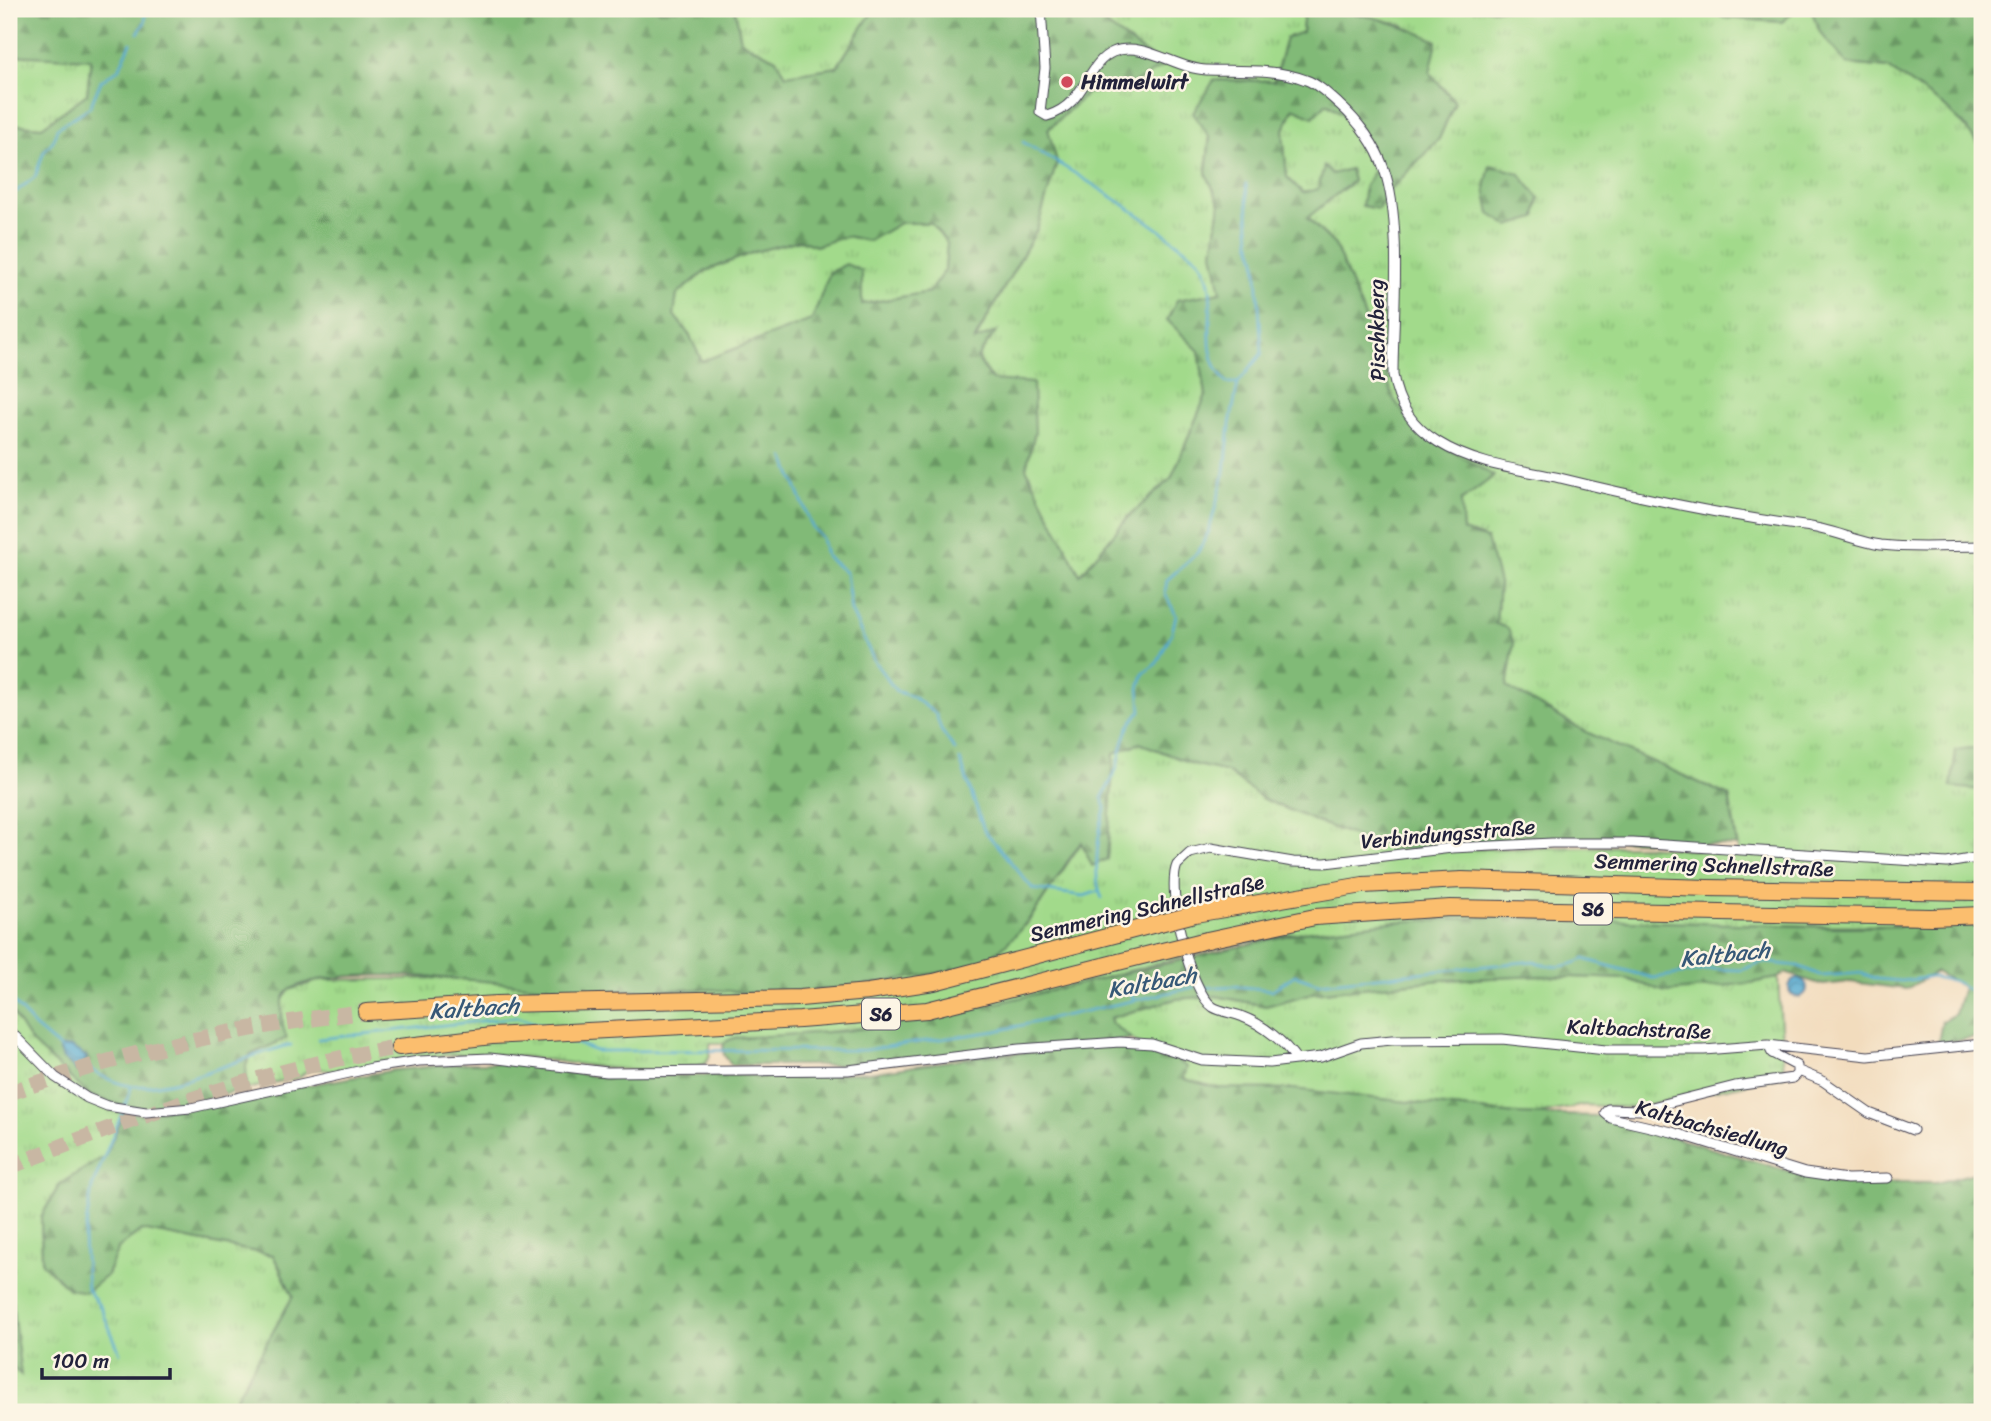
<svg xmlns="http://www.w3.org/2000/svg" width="1991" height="1421" font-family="Sriracha,sans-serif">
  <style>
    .grass { fill: url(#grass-tufts); stroke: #627e63; stroke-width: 2 }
    .forest { fill: url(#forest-firs); stroke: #526e59; stroke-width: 2; fill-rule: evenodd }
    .water { fill: url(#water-waves); stroke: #3c6686; stroke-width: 2 }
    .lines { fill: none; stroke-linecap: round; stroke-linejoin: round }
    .stream { stroke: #55aad1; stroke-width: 2.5 }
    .motorway-tunnel { stroke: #c8b7a3; stroke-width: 16; stroke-dasharray: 16 8; stroke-linecap: butt }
    .minor-casing { stroke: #413e4e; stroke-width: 11 }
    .motorway-casing { stroke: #413e4e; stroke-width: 18 }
    .minor { stroke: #fff; stroke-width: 9 }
    .motorway { stroke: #fbbe6e; stroke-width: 16 }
    .motorway-bridge-casing { stroke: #413e4e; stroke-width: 18; stroke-linecap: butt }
    .motorway-bridge { stroke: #fbbe6e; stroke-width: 16 }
    .poi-dot { fill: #d1495b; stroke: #fcf5e5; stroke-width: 2.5 }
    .labels { text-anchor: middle; stroke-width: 5; stroke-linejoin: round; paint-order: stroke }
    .shield { fill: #fcf5e5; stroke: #63616e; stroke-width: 2 }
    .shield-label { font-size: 19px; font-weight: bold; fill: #22223b }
    .poi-label { font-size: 21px; font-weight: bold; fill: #22223b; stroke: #fcf5e5; text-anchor: start }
    .street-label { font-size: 21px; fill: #22223b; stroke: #fcf5e5 }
    .water-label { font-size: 23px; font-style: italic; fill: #365877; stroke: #fcf5e5 }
  </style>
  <defs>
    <pattern id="grass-tufts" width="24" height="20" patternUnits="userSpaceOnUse" patternTransform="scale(1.75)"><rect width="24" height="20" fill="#a2da8b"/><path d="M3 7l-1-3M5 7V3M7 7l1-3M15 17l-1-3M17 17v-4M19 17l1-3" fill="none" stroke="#8bbb79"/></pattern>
    <pattern id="forest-firs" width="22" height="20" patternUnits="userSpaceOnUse" patternTransform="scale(1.75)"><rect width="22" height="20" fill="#81ba77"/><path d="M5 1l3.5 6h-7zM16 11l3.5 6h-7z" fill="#699763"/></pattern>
    <pattern id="water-waves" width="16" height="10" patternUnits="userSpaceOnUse" patternTransform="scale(1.75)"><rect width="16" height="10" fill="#55aad1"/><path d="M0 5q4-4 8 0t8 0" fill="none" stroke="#468aab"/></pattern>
  </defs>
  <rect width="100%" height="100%" fill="#fcf5e5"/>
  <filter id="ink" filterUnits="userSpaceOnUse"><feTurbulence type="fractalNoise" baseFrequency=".0143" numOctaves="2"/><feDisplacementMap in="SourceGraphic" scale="14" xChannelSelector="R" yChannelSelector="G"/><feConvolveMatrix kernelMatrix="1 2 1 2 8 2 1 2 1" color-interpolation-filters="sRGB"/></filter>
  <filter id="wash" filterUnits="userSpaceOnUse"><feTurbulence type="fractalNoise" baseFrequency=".00686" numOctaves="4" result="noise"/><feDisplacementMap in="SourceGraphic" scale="28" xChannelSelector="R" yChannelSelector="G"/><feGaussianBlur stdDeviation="1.57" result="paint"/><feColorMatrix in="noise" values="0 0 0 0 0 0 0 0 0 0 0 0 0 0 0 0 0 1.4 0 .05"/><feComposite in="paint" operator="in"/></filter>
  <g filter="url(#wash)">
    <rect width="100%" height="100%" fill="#f2dcbd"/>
    <!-- grass -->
    <path class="grass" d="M735 9H874L837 67 786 75 776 59 741 41Z
      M1101 9H1304L1302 33 1286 38 1274 81 1215 80 1206 173 1220 204 1213 252 1222 292 1178 300 1199 351 1206 395 1171 479 1128 517 1080 576 1026 468 1035 432C1012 405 981 377 974 342L1037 229 1057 162 1048 130 1087 93 1124 89 1162 66 1097 18Z
      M1338 9H1709L1724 18 1782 22 1796 9H1811L1820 32 1847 64 1888 68 1941 104 1964 125 1982 150V750L1969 748 1951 786 1982 790V925C1883 926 1784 926 1685 923 1557 920 1432 914 1305 932 1214 944 1124 974 1034 996 935 1020 836 1035 734 1038L723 1043H710V1055L705 1064C645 1082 565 1059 504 1055 447 1051 391 1062 335 1072 321 1068 309 1066 300 1077L247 1089 246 1066 250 1055 286 1038 283 1029 282 1001 289 990 322 980 460 978 575 989 648 992 705 989 1026 925 1082 842 1107 859 1114 752 1140 743 1193 764 1227 772 1263 799 1320 823 1358 837 1408 850 1644 846 1739 853 1729 796 1586 732 1507 687 1514 642 1496 624 1499 583 1463 532 1460 501 1493 476 1415 429 1392 398 1381 356 1335 245 1307 217 1353 181 1350 169 1332 174 1325 167 1318 189 1303 193 1287 177 1283 132 1294 108 1326 103 1356 123 1377 165 1365 186 1391 189 1439 139 1455 102 1430 73 1404 25Z
      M9 55 91 58 87 94 42 127 9 124Z
      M900 223H931L947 243 945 270 929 292 862 304 830 272 812 320 701 362 690 336 674 315 676 294 706 271 754 252 800 240 816 246 846 236 869 241Z
      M1542 976 1627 979 1666 992 1778 978 1784 1076 1631 1108 1585 1105 1533 1115 1515 1114 1371 1098 1218 1088 1184 1079 1112 1024 1110 1018 1176 999 1216 996 1266 1006 1313 993 1442 980Z
      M9 1007 31 1042 122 1106 125 1112 105 1156 60 1184 41 1217 42 1263 69 1289 107 1275 118 1248 141 1230 273 1255 293 1296 228 1412H9V1364L20 1374 9 1276Z"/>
    <!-- forest -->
    <path class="forest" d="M9 9H735L741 41 776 59 786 75 837 67 874 9H1101L1097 18 1163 66 1124 89 1087 93 1048 129 1057 162 1037 229 974 341 997 331 977 358 992 380 1033 383 1035 432 1026 468 1080 575 1128 517 1171 479 1206 395 1199 351 1167 320 1177 300 1221 292 1213 252 1220 204 1206 173 1210 138 1193 113 1214 80 1274 81 1286 38 1302 32 1304 9C1351 9 1394 20 1437 41L1430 73 1455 102 1439 139 1391 189 1378 209 1362 206 1365 186 1377 165 1356 123 1327 103 1313 117 1293 108 1283 132 1287 177 1303 193 1318 189 1324 166 1332 174 1350 169 1353 181 1307 218 1335 245 1381 356 1393 398 1415 429 1494 476 1461 501 1463 531 1487 539 1499 583 1496 624 1508 628 1514 643 1507 687 1586 732 1729 796 1737 846 1596 839 1466 843 1409 850 1358 837 1320 823 1263 799 1227 772 1193 764 1140 743 1114 753 1107 859 1092 866 1081 842C1054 880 1032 926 994 954 972 970 934 973 908 978 858 987 805 993 755 993 737 993 720 989 702 989 660 990 618 992 575 989 514 986 341 960 291 989 277 998 281 1025 287 1038L250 1055 246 1066 247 1089 158 1110 122 1106 89 1095 31 1042 9 1007V124L42 127 87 94 91 59 9 55ZM900 223H931L947 243 945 270 929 292 862 304V271L846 264 830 272 812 320 702 361 690 336 674 315 677 294 706 271 754 252 800 240 816 246 846 236 869 241Z
      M1709 9H1796L1782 22 1724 18Z
      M1811 9H1982V150L1964 125 1941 104 1888 68 1847 64 1820 32Z
      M1490 165 1519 173 1539 198 1536 218 1509 226 1490 214 1485 188Z
      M1969 748 1982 750V790L1951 787 1956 750Z
      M1486 917 1839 927 1982 925V1037L1938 1043 1942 1021 1955 1014 1963 987 1936 972 1906 989 1850 982 1823 985 1785 973 1778 978 1751 983 1666 992 1627 979 1542 976 1442 980 1313 993 1266 1006 1216 996 1176 999 1110 1018 1112 1024 1132 1039 870 1065H732L724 1055 723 1043 734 1038 845 1031 928 1019 1302 932 1391 922Z
      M1108 1046C1142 1045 1158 1047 1187 1067L1184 1079 1218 1088 1294 1089 1515 1114 1600 1116 1826 1182 1936 1183 1982 1171V1412H228L293 1296 273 1255 141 1230 118 1248 107 1275 86 1292 69 1289 42 1263 41 1217 60 1184 105 1156 125 1112 140 1114 395 1070 467 1063H514L592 1076 806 1075 876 1072 982 1056Z
      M9 1277 21 1375 9 1364Z"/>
    <!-- water -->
    <path class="water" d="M1789 988a9 9 0 1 1 18 0a9 9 0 1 1-18 0Z
      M71 1047 87 1057 84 1066 77 1071 63 1059 59 1048Z"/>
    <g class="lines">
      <!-- stream -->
      <path class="stream" d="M138 33 145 22 146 9
        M1023 142C1075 173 1128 205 1176 242 1183 248 1196 255 1201 263 1225 301 1192 346 1227 383H1237
        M9 197 35 177 44 151 53 141 57 128 90 107 101 81 119 69 131 43
        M785 458 812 527 822 538 826 556 846 573 851 611 874 661 896 691 913 697 936 714 941 730 955 750
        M960 760 984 830 1033 889 1084 896 1099 891
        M1102 898C1092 879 1098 827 1106 807L1102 798C1107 788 1114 777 1117 767 1124 744 1123 729 1141 711L1139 688 1143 674 1157 663 1172 632 1176 615 1165 593 1167 580 1198 552 1209 531 1225 471 1230 424 1238 383 1262 353 1256 259 1250 241 1246 184
        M1124 982 1134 999
        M1201 988 1234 986 1272 990 1295 975 1318 983 1534 961C1552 969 1566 968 1584 959L1653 978 1713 969 1742 970 1761 962 1798 966 1822 976 1861 973 1877 979 1901 981 1932 977 1953 981 1982 996
        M9 997 35 1027 61 1049
        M318 1039 517 1017 546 1027
        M566 1040 596 1051 865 1050 996 1031 1194 987
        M83 1065C98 1075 114 1084 133 1086 180 1089 244 1055 291 1045
        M125 1107 131 1087
        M120 1353 101 1308 87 1289 84 1239 92 1187 122 1113"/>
    </g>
  </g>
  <g filter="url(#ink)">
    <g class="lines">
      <!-- motorway-tunnel -->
      <path class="motorway-tunnel" d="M9 1093C125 1052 244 1025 366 1012
        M9 1167C136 1117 264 1069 399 1047"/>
      <!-- minor casing -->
      <g class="minor-casing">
        <path id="minor" d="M1041 9 1045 68 1040 112 1047 116C1086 105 1086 63 1113 52 1143 40 1176 69 1206 70 1237 71 1276 68 1306 80 1318 84 1330 96 1340 105 1358 121 1376 145 1384 169 1403 224 1393 315 1393 375 1398 405 1412 426 1438 442 1475 465 1518 469 1560 478 1641 498 1722 515 1804 526 1831 529 1855 541 1881 545 1914 549 1949 546 1982 546
          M9 1030 55 1077 87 1098 107 1106 146 1112 191 1108 372 1068 419 1061 490 1058 607 1072 848 1070 1019 1049 1120 1042 1152 1044 1202 1060 1270 1063 1321 1057 1361 1043 1392 1040 1502 1039 1606 1050H1704L1768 1045 1868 1056 1982 1044
          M1768 1045 1772 1053 1797 1066V1074L1793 1078 1735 1086 1640 1110 1608 1109 1605 1113 1611 1118 1672 1132 1805 1173 1847 1179 1888 1178
          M1297 1060C1284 1042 1264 1025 1243 1017 1234 1013 1221 1012 1213 1007 1189 991 1166 890 1177 865L1190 853 1211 848 1293 862 1325 863 1452 848 1552 843H1633L1947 863 1982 857
          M1799 1071 1823 1081 1869 1113 1913 1130"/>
      </g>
      <!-- motorway casing -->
      <g class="motorway-casing">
        <path id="motorway" d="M1195 914 1363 885 1462 880 1707 888 1982 892
          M1207 940 1315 917 1450 908 1931 917 1982 915
          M366 1012 497 1004 800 998 868 992 934 982 1160 923
          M399 1047 492 1036 800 1020 927 1010 1158 952"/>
      </g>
      <!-- minor -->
      <use href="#minor" class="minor"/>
      <!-- motorway -->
      <use href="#motorway" class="motorway"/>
      <!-- motorway-bridge casing -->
      <g class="motorway-bridge-casing">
        <path id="motorway-bridge" d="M1160 923 1195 914
          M1158 952 1207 940"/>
      </g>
      <!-- motorway-bridge -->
      <use href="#motorway-bridge" class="motorway-bridge"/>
    </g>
  </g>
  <!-- markers -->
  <circle class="poi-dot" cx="1067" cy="82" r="7"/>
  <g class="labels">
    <!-- shield labels -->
    <g class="shield">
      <rect x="1574" y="893.5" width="38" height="31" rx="5"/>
      <rect x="862" y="998.5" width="38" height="31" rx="5"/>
    </g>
    <g class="shield-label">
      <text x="1593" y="916">S6</text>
      <text x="881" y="1021">S6</text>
    </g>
    <!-- poi labels -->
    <g class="poi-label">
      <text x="1081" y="89">Himmelwirt</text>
    </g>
    <!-- street labels -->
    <g class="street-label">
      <text transform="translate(1377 330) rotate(-91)" y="7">Pischkberg</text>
      <text transform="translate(1448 834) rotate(-5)" y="7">Verbindungsstraße</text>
      <text transform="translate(1714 865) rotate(2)" y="7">Semmering Schnellstraße</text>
      <text transform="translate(1147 908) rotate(-13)" y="7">Semmering Schnellstraße</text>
      <text transform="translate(1639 1029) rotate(2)" y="7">Kaltbachstraße</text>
      <text transform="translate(1712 1128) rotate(16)" y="7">Kaltbachsiedlung</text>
    </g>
    <!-- water labels -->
    <g class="water-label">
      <text transform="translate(1725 954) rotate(-6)" y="8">Kaltbach</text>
      <text transform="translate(1152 982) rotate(-10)" y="8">Kaltbach</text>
      <text transform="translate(474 1008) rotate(-4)" y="8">Kaltbach</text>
    </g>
  </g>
  <!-- margin -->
  <rect width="1991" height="1421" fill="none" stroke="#fcf5e5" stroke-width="35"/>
  <!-- scale -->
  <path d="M42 1368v10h128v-10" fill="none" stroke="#22223b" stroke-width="3.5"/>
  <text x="52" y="1368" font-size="21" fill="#22223b" stroke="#fcf5e5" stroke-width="5" paint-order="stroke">100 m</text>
</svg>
